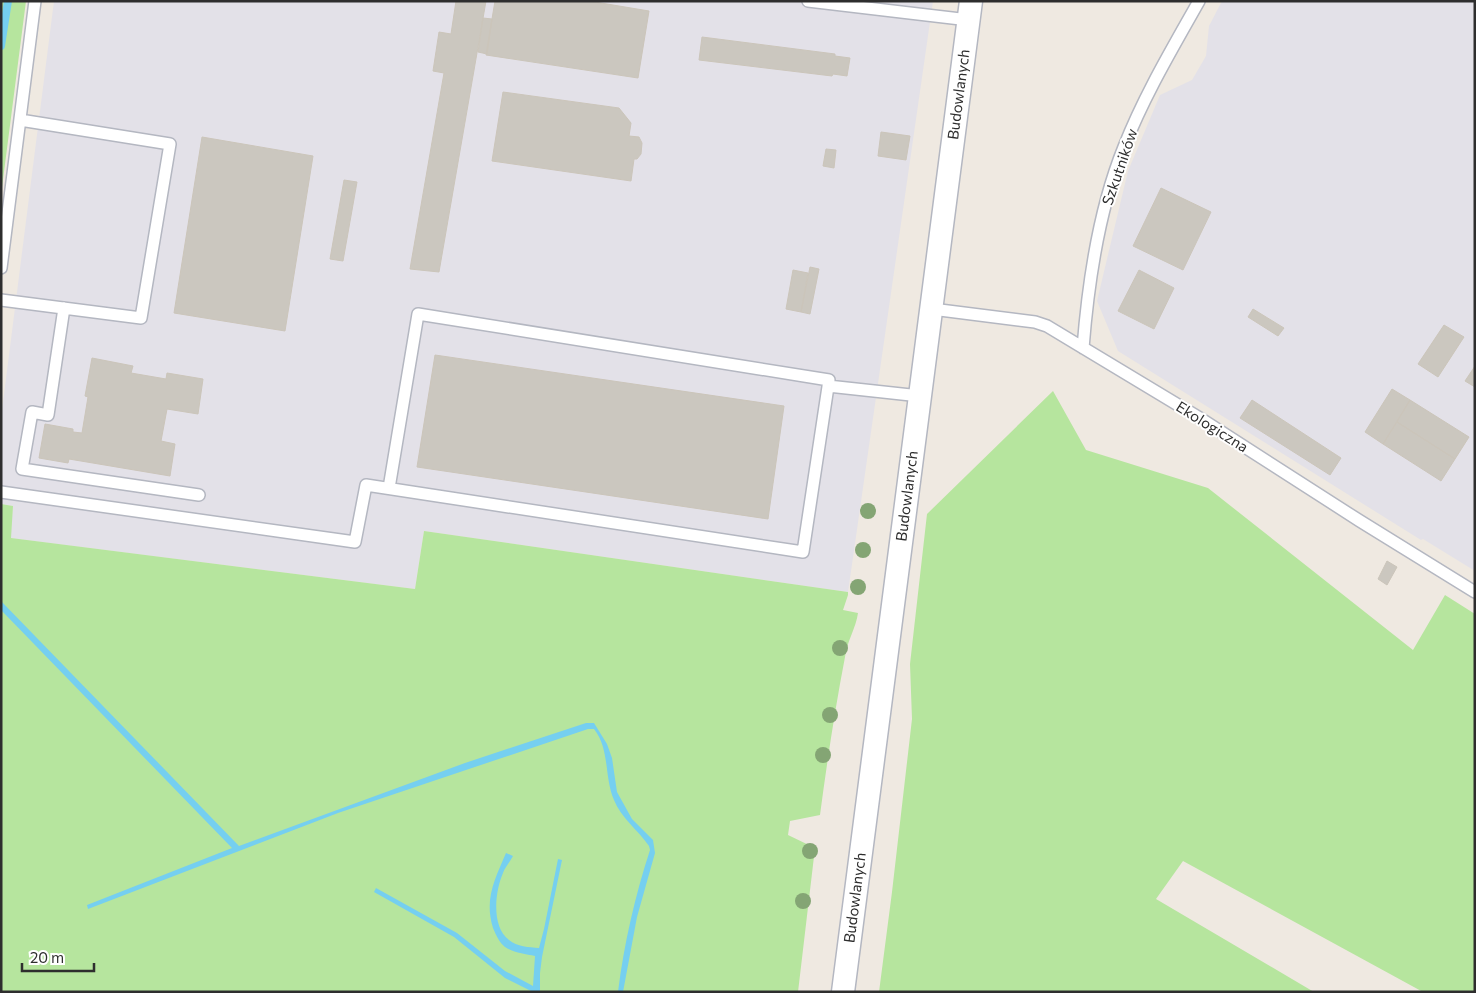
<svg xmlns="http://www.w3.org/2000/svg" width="1476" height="993" font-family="Commissioner,sans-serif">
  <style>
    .industrial { fill: #e3e1e8 }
    .green { fill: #b6e59e }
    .water { fill: #75cff0 }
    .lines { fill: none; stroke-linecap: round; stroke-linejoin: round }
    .stream { stroke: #75cff0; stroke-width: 8 }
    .building { fill: #cbc7bf; stroke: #cbc5ba }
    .lane-casing { stroke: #b4b7c1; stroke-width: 14 }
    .street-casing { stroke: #b4b7c1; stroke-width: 25 }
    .lane { stroke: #fff; stroke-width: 11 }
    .street { stroke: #fff; stroke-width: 22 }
    .tree { fill: #84a574 }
    .labels { text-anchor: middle; stroke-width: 4; stroke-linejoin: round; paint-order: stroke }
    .street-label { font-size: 15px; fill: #2e2e2e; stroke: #fff }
  </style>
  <rect width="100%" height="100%" fill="#efe9e1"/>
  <!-- industrial -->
  <path class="industrial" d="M54 1H933L848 592 424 531 415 589 10 538 13 506 1 504V418Z
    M1222 1H1475V571L1423 539 1421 540 1118 351 1097 301 1128 171 1160 95 1192 80 1206 56 1209 26Z"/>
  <!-- green -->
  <path class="green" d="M1 1H26L1 195Z
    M1053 391 1086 450 1208 488 1413 650 1445 595 1475 614V992H1423L1183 861 1156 899 1314 992H879L892 892 912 719 910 664 927 514Z
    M1 504 13 506 11 538 415 589 424 531 848 592V595L843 610 858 613C856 628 847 641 845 657 835 709 827 762 820 815L790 821 788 835 815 848 798 992H1Z"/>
  <!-- water -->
  <path class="water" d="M1 601 239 846 465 763 586 723H594L607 744 612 758 617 792 632 819 653 840 655 853 637 917 623 992H618C624 944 635 896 650 850L649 846C638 830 621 818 614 800 604 777 610 749 594 729H588L338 813 88 909 87 905 232 848 1 610Z
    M506 853 513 856C510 862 505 867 503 873 495 891 491 927 509 940 517 947 529 947 539 948L544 929 558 859 562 860 542 957 540 973V992H533L505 978 454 937 374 892 376 888 457 933 505 971 533 986 535 956C525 954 514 953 505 947 499 942 496 935 493 928 484 899 495 879 506 853Z"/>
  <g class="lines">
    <!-- stream -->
    <path class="stream" d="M1 46 8 1"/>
  </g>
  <!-- building -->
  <path class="building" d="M456 1H486L439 272 410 269 444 73 433 71 439 32 451 34Z
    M495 1H589L649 11 638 78 486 55Z
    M483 18 492 19 487 54 478 52Z
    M702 37 835 54V56L850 58 847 76 833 74 832 76 699 60Z
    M503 92 619 108 631 123 629 136 639 137 642 143 641 154 637 159H634L631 181 492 161Z
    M881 132 910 136 906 160 878 156Z
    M202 137 313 156 285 331 174 313Z
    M826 149 836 150 834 168 823 166Z
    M344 180 357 182 343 261 330 259Z
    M1161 188 1211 212 1183 270 1133 246Z
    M810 267 819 269 810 314 801 312Z
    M793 270 808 273 801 312 786 309Z
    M1139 270 1174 288 1154 329 1118 311Z
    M1253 309 1284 328 1278 336 1248 317Z
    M1444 325 1464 337 1438 377 1418 364Z
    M435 355 784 406 768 519 417 467Z
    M92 358 133 366 131 373 166 379 167 373 203 379 198 414 167 409 161 441 175 444 170 476 69 459 68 463 39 458 45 424 73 429V432L82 433 88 397 85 396Z
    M1475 366V387L1465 381Z
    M1392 389 1410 400 1383 444 1365 432Z
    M1252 400 1341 458 1330 475 1240 418Z
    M1410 400 1469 437 1455 459 1397 422Z
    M1397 422 1455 459 1441 481 1383 444Z
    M1387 561 1397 567 1387 585 1378 579Z"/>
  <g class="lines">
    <!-- lane casing -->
    <g class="lane-casing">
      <path id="lane" d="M808 1 969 20
        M1 268 35 1
        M1 300 141 318 170 144 20 120
        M64 308 48 415 32 412 22 469 199 495
        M932 309 1035 322 1047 326 1198 417 1360 521 1475 592
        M1083 348C1088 284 1100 206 1124 147 1144 96 1172 49 1199 1
        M828 386 920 396
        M1 492 355 542 366 485 803 552 829 380 418 314 389 488"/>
    </g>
    <!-- street casing -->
    <g class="street-casing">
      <g id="street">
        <path id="s1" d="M843 992 971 1"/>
      </g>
    </g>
    <!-- lane -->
    <use href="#lane" class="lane"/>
    <!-- street -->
    <use href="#street" class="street"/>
  </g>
  <!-- trees -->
  <g class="tree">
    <circle cx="868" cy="511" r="8"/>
    <circle cx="863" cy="550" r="8"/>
    <circle cx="858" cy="587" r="8"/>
    <circle cx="840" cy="648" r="8"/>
    <circle cx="830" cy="715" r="8"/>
    <circle cx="823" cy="755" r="8"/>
    <circle cx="810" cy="851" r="8"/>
    <circle cx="803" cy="901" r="8"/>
  </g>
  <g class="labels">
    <!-- street labels -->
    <g class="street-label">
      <text dy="5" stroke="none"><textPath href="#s1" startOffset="905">Budowlanych</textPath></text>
      <text transform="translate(1120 167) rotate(-71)" y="5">Szkutników</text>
      <text transform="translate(1212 427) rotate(32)" y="5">Ekologiczna</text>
      <text dy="5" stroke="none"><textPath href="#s1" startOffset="500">Budowlanych</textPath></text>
      <text dy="5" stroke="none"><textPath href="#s1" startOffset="95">Budowlanych</textPath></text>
    </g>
  </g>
  <!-- border -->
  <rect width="1476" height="993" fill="none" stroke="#2e2e2e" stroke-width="5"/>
  <!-- scale -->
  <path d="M22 963v8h72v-8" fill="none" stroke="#2e2e2e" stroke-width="2.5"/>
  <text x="30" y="963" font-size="15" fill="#2e2e2e" stroke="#ffffff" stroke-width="4" paint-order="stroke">20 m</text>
</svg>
